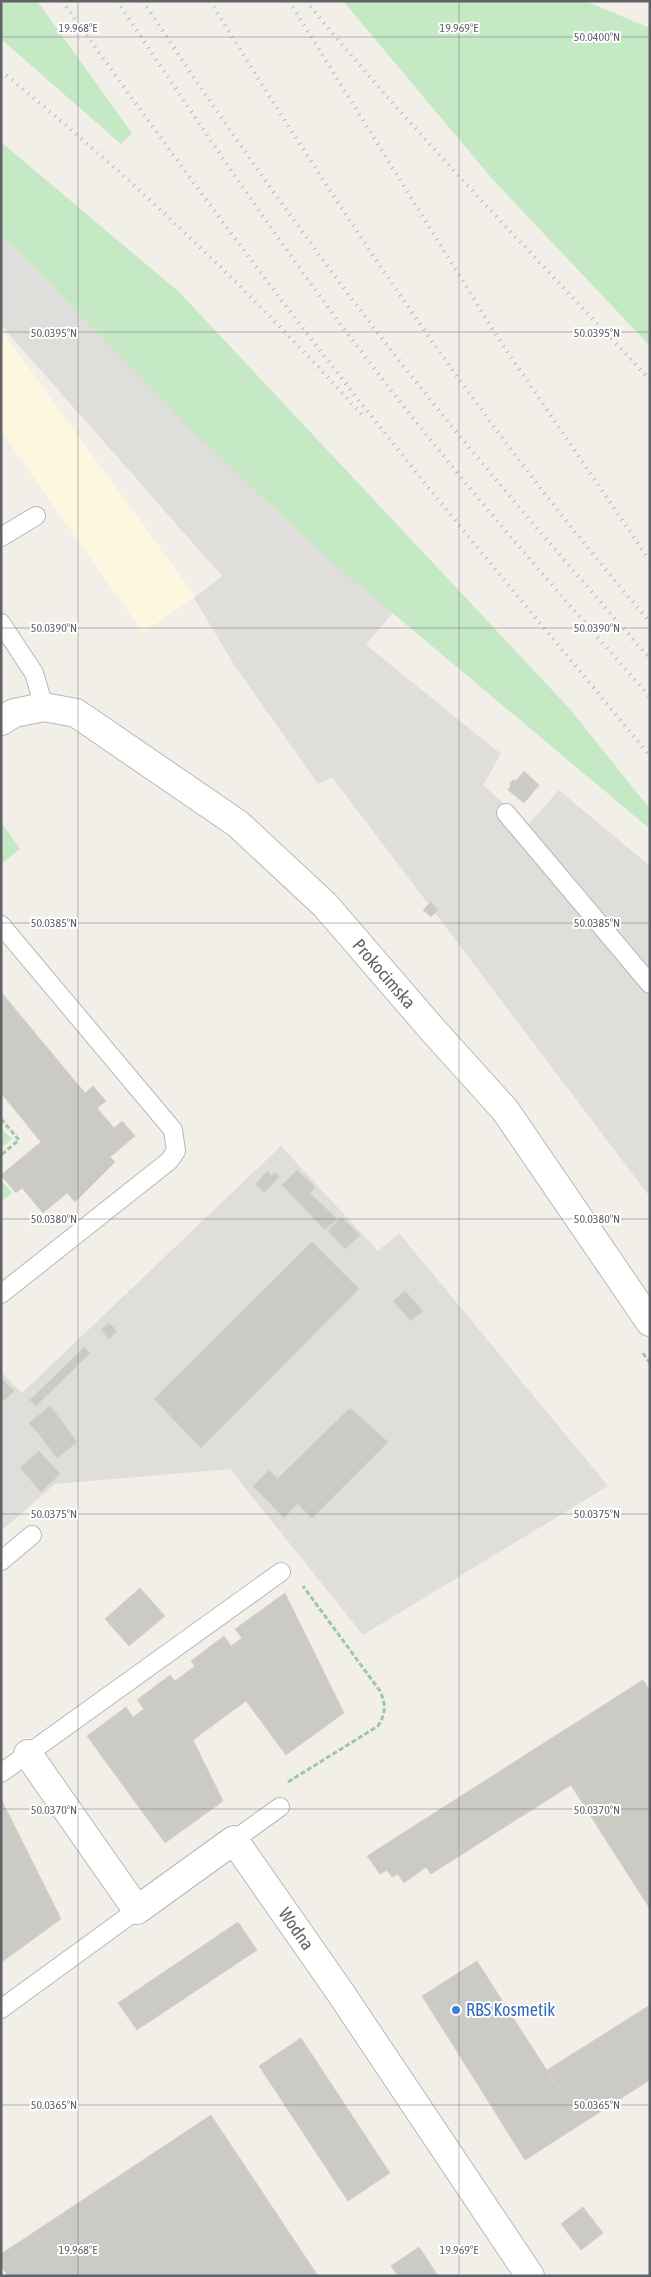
<svg xmlns="http://www.w3.org/2000/svg" width="651" height="2277" font-family="'Asap Condensed',sans-serif">
  <style>
    .commercial { fill: #fef7e0 }
    .industrial { fill: #e0deda }
    .green { fill: #c5e8c5 }
    .building { fill: #cccac5; stroke: #d6d1c6 }
    .lines { fill: none; stroke-linecap: round; stroke-linejoin: round }
    .lane-casing { stroke: #b5b8bc; stroke-width: 20 }
    .street-casing { stroke: #b5b8bc; stroke-width: 30 }
    .path { stroke: #9cc7a9; stroke-width: 3; stroke-dasharray: 5 2.5; stroke-linecap: butt }
    .lane { stroke: #fff; stroke-width: 18 }
    .street { stroke: #fff; stroke-width: 28 }
    .rail { stroke: #b6b7b8; stroke-width: 4; stroke-dasharray: 1 6; stroke-linecap: butt }
    .ticks { fill: none; stroke: #5f6368; stroke-width: 1; stroke-opacity: 0.45 }
    .shop-dot { fill: #3f7fe0; stroke: #fff; stroke-width: 2 }
    .labels { text-anchor: middle; stroke-width: 4; stroke-linejoin: round; paint-order: stroke }
    .street-label { font-size: 18px; fill: #5f6368; stroke: #fff }
    .shop-label { font-size: 18px; fill: #366cbe; stroke: #fff; text-anchor: start }
    .ticks-label { font-size: 12px; text-anchor: middle; fill: #5f6368; stroke: #fff; stroke-width: 4; stroke-linejoin: round; paint-order: stroke }
  </style>
  <rect width="100%" height="100%" fill="#f1efe8"/>
  <!-- commercial -->
  <path class="commercial" d="M1 330 195 596 143 633 1 431Z"/>
  <!-- industrial -->
  <path class="industrial" d="M1 189 402 601 366 645 501 754 483 785 528 825 559 790 650 866V1197L332 777 318 784 233 663 194 598 222 576 1 325Z
    M281 1146 378 1251 399 1233 608 1486 363 1635 230 1469 55 1484 1 1531V1372L22 1393Z"/>
  <!-- green -->
  <path class="green" d="M1 1H37L132 133 121 144 1 39Z
    M343 1H585L650 28V346L495 182Z
    M1 142 180 293 569 708 650 809V829L327 558 192 430 1 233Z
    M1 822 20 849 1 864Z
    M1 1128 12 1139 1 1148Z
    M1 1180 12 1193 1 1202Z"/>
  <!-- building -->
  <path class="building" d="M524 771 539 785 524 803 508 790 511 785 509 784 513 780 516 781Z
    M431 902 438 910 431 917 423 910Z
    M1 992 85 1093 93 1086 106 1101 97 1108 114 1128 122 1121 135 1136 110 1157 115 1162 75 1202 67 1193 43 1213 22 1188 16 1193 1 1175 41 1142 1 1093Z
    M297 1170 315 1187 310 1193 337 1219 325 1230 282 1185Z
    M267 1171 272 1176 275 1172 279 1177 264 1193 256 1184Z
    M341 1217 360 1235 345 1249 328 1231Z
    M312 1242 359 1289 201 1448 154 1399Z
    M405 1291 423 1311 411 1321 393 1301Z
    M109 1323 117 1331 109 1339 101 1330Z
    M84 1347 90 1353 36 1406 30 1400Z
    M1 1378 14 1391 1 1403Z
    M50 1406 60 1419 39 1434 29 1423Z
    M350 1408 388 1442 312 1518 275 1481Z
    M60 1419 69 1431 48 1447 39 1434Z
    M69 1431 77 1442 57 1458 48 1447Z
    M39 1451 60 1474 41 1492 20 1468Z
    M269 1470 278 1479 275 1481 297 1504 284 1518 253 1486Z
    M140 1588 165 1616 129 1646 105 1619Z
    M285 1593 344 1713 286 1755 246 1701 193 1740 223 1801 165 1843 87 1736 126 1707 133 1717 144 1709 137 1700 170 1675 175 1681 195 1666 191 1661 224 1636 231 1646 242 1638 235 1629Z
    M643 1680 650 1691V1909L544 1743Z
    M544 1743 571 1785 431 1874 426 1867 404 1883 398 1874 392 1877 387 1870 380 1874 367 1856Z
    M1 1799 61 1919 3 1961 1 1958Z
    M238 1922 257 1950 137 2030 118 2003Z
    M477 1961 581 2124 525 2160 422 1996Z
    M650 2005V2080L581 2124 547 2070Z
    M301 2038 390 2173 348 2201 259 2066Z
    M211 2115 318 2276H8L1 2266V2254Z
    M583 2207 603 2233 581 2250 561 2224Z
    M419 2247 438 2276H398L391 2266Z"/>
  <g class="lines">
    <!-- lane casing -->
    <g class="lane-casing">
      <path id="lane" d="M1 537 36 516
        M1 623 34 673 44 707
        M506 813 650 984
        M1 925 173 1130 176 1151 169 1161 1 1294
        M1 1561 32 1535
        M1 1773 281 1572
        M234 1840 280 1807
        M1 2009 137 1910"/>
    </g>
    <!-- street casing -->
    <g class="street-casing">
      <path id="street" d="M1 721 14 713 44 707 76 713 238 824 325 905 431 1028 505 1110 650 1322
        M28 1754 137 1910 234 1840 340 1992 530 2276"/>
    </g>
    <!-- path -->
    <path class="path" d="M1 1119 19 1140 1 1155
      M643 1353 650 1363
      M288 1782 378 1726C386 1713 386 1705 380 1691L303 1586"/>
    <!-- lane -->
    <use href="#lane" class="lane"/>
    <!-- street -->
    <use href="#street" class="street"/>
    <!-- rail -->
    <path class="rail" d="M62 1C163 142 265 282 372 417 463 532 557 643 650 756
      M117 1C206 134 295 268 394 394 475 498 563 598 650 697
      M143 1C213 108 287 213 364 315 454 434 552 546 650 659
      M210 1C343 217 484 430 650 622
      M289 1 500 341 650 561
      M306 1C413 133 534 255 650 380
      M1 71C130 176 252 292 363 416"/>
  </g>
  <!-- ticks -->
  <path class="ticks" d="M78 1V2276M459 1V2276M1 37H650M1 332H650M1 628H650M1 923H650M1 1219H650M1 1514H650M1 1809H650M1 2105H650"/>
  <!-- markers -->
  <circle class="shop-dot" cx="456" cy="2010" r="5"/>
  <g class="labels">
    <!-- street labels -->
    <g class="street-label">
      <text transform="translate(384 974) rotate(49)" y="6">Prokocimska</text>
      <text transform="translate(296 1929) rotate(55)" y="6">Wodna</text>
    </g>
    <!-- shop labels -->
    <g class="shop-label">
      <text x="466" y="2016">RBS Kosmetik</text>
    </g>
  </g>
  <g class="ticks-label">
    <text x="78" y="32">19.968°E</text>
    <text x="459" y="32">19.969°E</text>
    <text x="597" y="41">50.0400°N</text>
    <text x="54" y="337">50.0395°N</text>
    <text x="597" y="337">50.0395°N</text>
    <text x="54" y="632">50.0390°N</text>
    <text x="597" y="632">50.0390°N</text>
    <text x="54" y="927">50.0385°N</text>
    <text x="597" y="927">50.0385°N</text>
    <text x="54" y="1223">50.0380°N</text>
    <text x="597" y="1223">50.0380°N</text>
    <text x="54" y="1518">50.0375°N</text>
    <text x="597" y="1518">50.0375°N</text>
    <text x="54" y="1814">50.0370°N</text>
    <text x="597" y="1814">50.0370°N</text>
    <text x="54" y="2109">50.0365°N</text>
    <text x="597" y="2109">50.0365°N</text>
    <text x="78" y="2254">19.968°E</text>
    <text x="459" y="2254">19.969°E</text>
  </g>
  <!-- border -->
  <rect width="651" height="2277" fill="none" stroke="#5f6368" stroke-width="5"/>
</svg>
